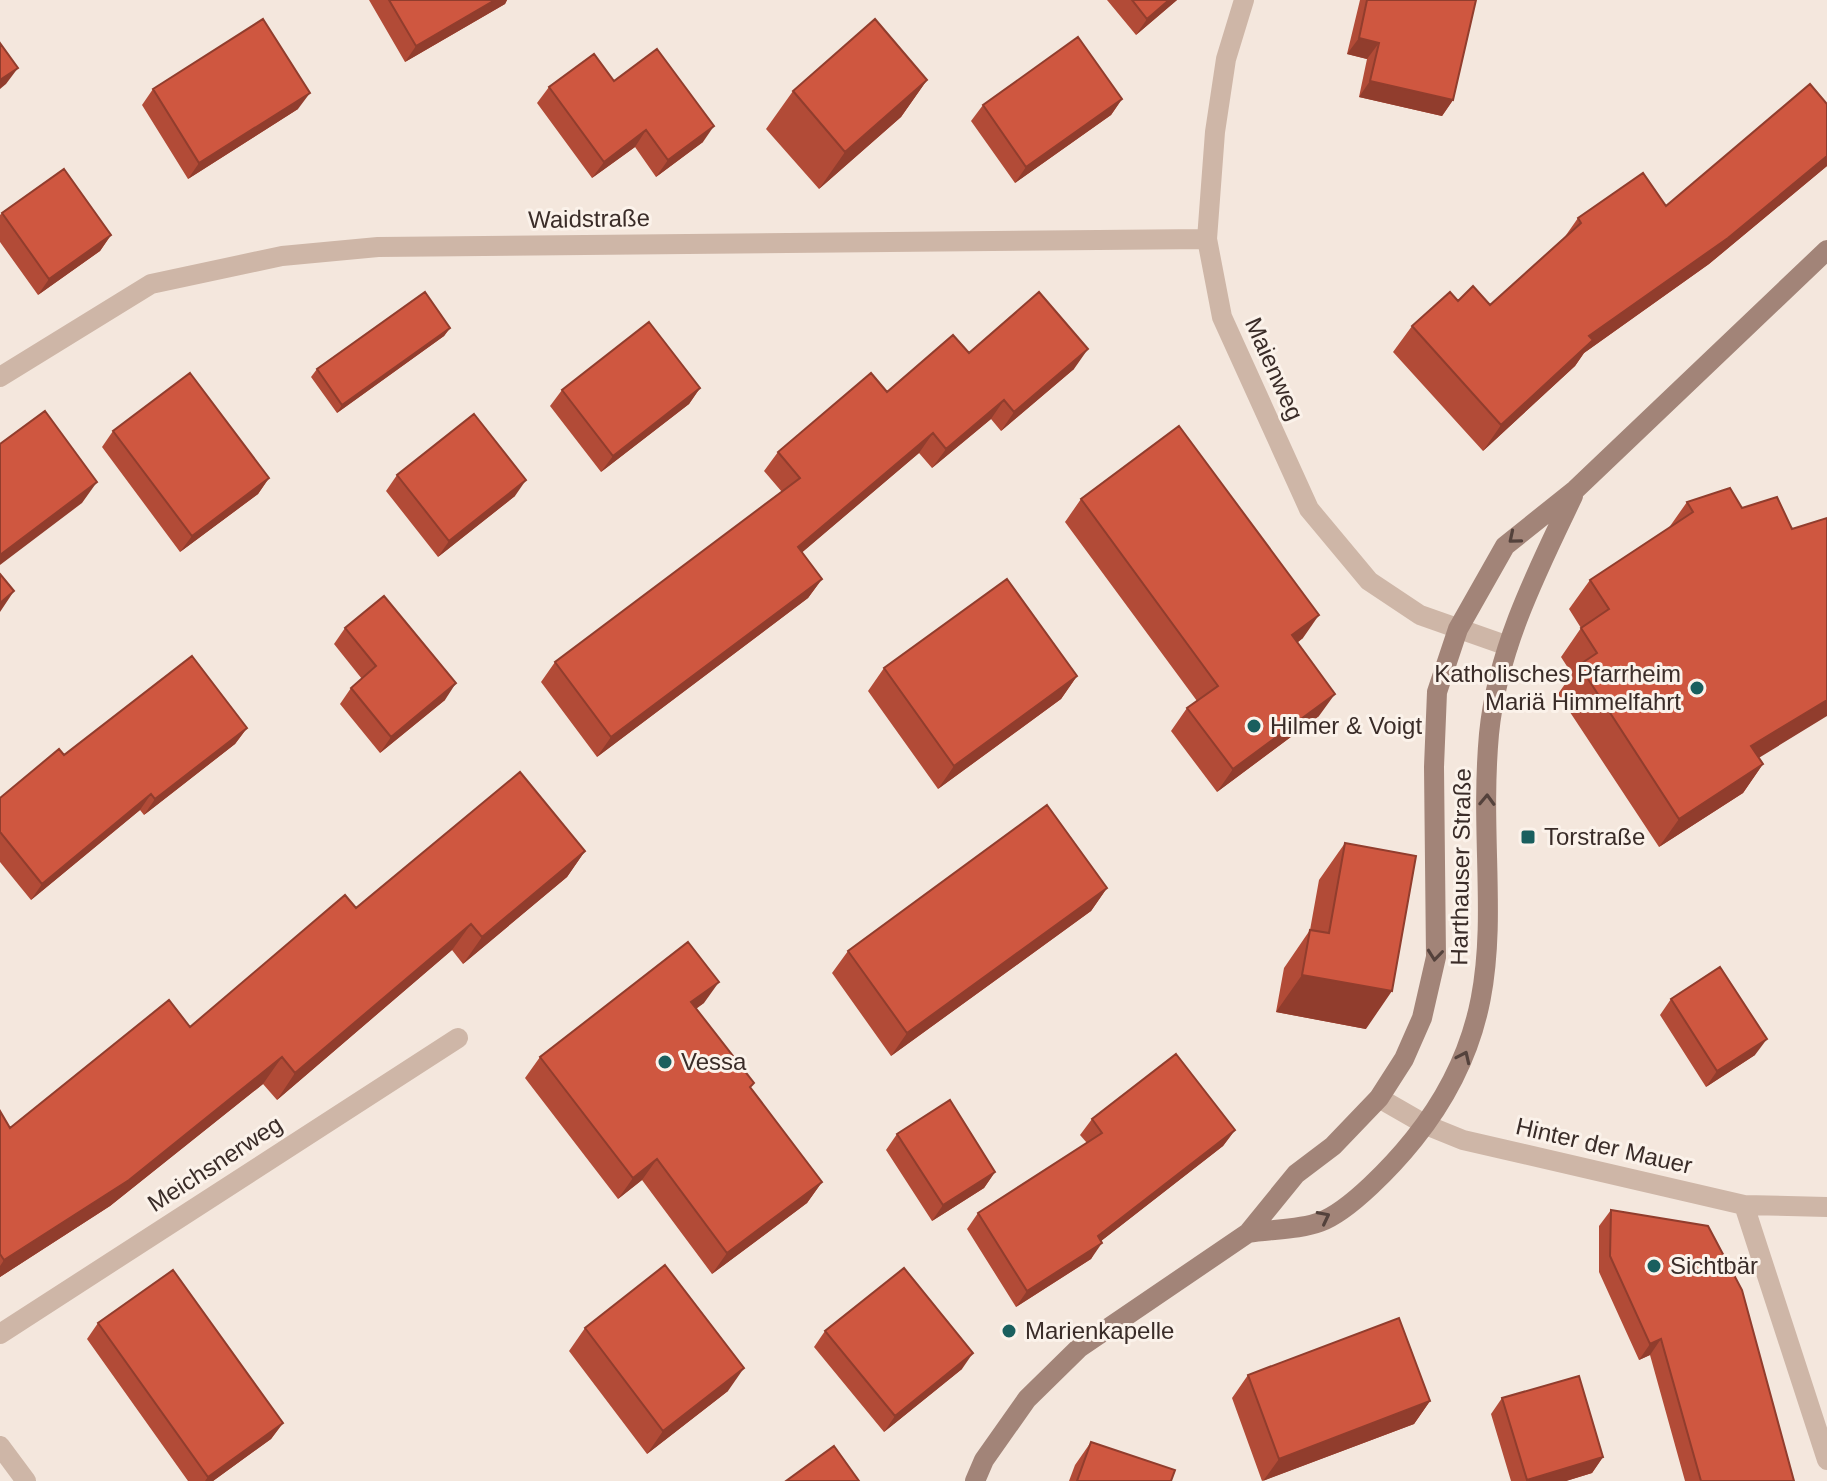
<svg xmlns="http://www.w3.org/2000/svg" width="1827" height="1481" font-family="Arial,sans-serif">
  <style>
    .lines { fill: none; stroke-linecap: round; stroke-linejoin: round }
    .street { stroke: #ceb6a7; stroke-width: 20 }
    .secondary { stroke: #a28478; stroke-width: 20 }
    .wall { fill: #b24b37 }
    .shaded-wall { fill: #913d2d }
    .building { fill: #cf5740; stroke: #913d2d; stroke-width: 2 }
    .oneway { stroke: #54423c }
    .poi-dot { fill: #1a5f5e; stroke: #fbf2ea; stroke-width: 3 }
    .labels { text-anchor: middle; stroke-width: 6; stroke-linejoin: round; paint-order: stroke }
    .street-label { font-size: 24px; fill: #3a2c28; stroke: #fbf2ea }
    .poi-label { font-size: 24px; fill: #3a2c28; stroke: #fbf2ea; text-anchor: start }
  </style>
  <rect width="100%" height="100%" fill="#f4e7dd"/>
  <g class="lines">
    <!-- street -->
    <path class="street" d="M1244 0 1226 59 1215 132 1207 239 1222 317 1309 509 1369 581 1420 615 1508 646
      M0 377 151 284 282 256 378 247 1207 239
      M1379 1098 1426 1125 1463 1140 1744 1205 1827 1207
      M1744 1205 1827 1460
      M0 1334 458 1038
      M0 1446 26 1481"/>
    <!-- secondary -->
    <path class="secondary" d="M1248 1233C1270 1229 1299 1230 1320 1222 1350 1211 1394 1164 1414 1139 1523 1003 1475 889 1489 734 1497 650 1537 571 1573 496
      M975 1481 984 1460 1027 1399 1079 1348 1248 1233 1296 1174 1333 1146 1379 1098 1404 1059 1422 1018 1436 957 1434 767 1437 692 1458 629 1505 546 1575 490 1827 250"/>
  </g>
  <!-- wall -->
  <path class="wall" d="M369 0H507L505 4 405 62Z
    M1107 0H1177L1136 35Z
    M1360 0H1476L1453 100 1442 116 1359 97 1367 59 1347 54Z
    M927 80 901 117 819 189 766 129 793 91Z
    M614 81 703 142 656 177 635 147 592 178 537 103 549 87Z
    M153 89 298 109 188 179 142 105Z
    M1122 99 1111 115 1015 183 971 121 983 105Z
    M1827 104V166L1709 264 1584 353 1575 366 1483 451 1393 352 1412 326 1458 301 1490 305 1564 238 1578 218 1666 206Z
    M2 213 111 235 100 251 38 295 0 242V215Z
    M450 328 444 336 337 413 311 377 317 369Z
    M969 353 1074 369 1001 431 991 419 932 468 919 453 802 552 822 579 808 598 597 757 541 682 555 662 782 492 764 471 778 452 887 392Z
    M700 388 689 404 601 472 550 406 562 390Z
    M113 431 269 478 258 494 180 552 102 447Z
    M397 475 515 496 438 557 386 491Z
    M1730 488 1759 758 1763 764 1743 793 1659 847 1558 694 1572 674 1561 657 1581 628 1569 609 1590 580 1668 529 1687 502Z
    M1081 499 1303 638 1297 643 1319 716 1217 792 1171 731 1187 708 1197 701 1065 522Z
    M345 628 445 700 380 753 340 704 351 688 362 679 334 644Z
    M884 668 1077 676 1061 699 938 789 868 691Z
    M247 728 235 744 144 815 140 810 31 900 0 862V798L64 755Z
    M1345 843 1366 1029 1276 1012 1284 968 1310 930 1319 880Z
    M585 851 567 877 463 964 452 950 277 1100 263 1084 110 1206 0 1277V1111L10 1128 190 1027 356 908Z
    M1107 888 1091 911 891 1056 832 973 848 951Z
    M1671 999 1755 1055 1706 1087 1660 1015Z
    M704 1003 696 1008 751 1088 822 1182 807 1203 712 1274 642 1180 618 1199 525 1078 540 1057Z
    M1092 1119 1235 1130 1223 1146 1101 1241 1091 1259 1016 1307 967 1229 978 1213 1087 1143 1080 1135Z
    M897 1134 995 1172 984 1188 932 1221 886 1150Z
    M1611 1210 1794 1481H1685L1650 1355 1639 1360 1599 1272V1226Z
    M98 1323 283 1423 271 1439 213 1481H188L87 1339Z
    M585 1328 728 1391 647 1454 569 1351Z
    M825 1331 962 1369 884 1432 814 1347Z
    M1248 1375 1430 1401 1414 1424 1262 1481 1232 1398Z
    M1502 1398 1603 1457 1592 1473 1566 1481H1511L1491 1414Z
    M1091 1442 1171 1481H1069L1075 1465Z"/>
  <!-- shaded-wall -->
  <path class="shaded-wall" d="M495 0H507L505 4 405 62 416 46Z
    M1169 0H1177L1136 35 1147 19Z
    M1359 38 1379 43 1367 59 1347 54Z
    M18 68 6 84 0 89V80Z
    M927 80 901 117 819 189 845 152Z
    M1370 81 1453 100 1442 116 1359 97Z
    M310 93 298 109 188 179 199 163Z
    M1122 99 1111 115 1015 183 1026 167Z
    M714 126 703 142 656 177 668 160Z
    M646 130 635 147 592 178 604 162Z
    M1827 156V166L1709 264 1584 353 1575 366 1483 451 1501 425 1589 336Z
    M111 235 100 251 38 295 49 279Z
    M450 328 444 336 337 413 342 405Z
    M1088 349 1074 369 1001 431 1014 412Z
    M700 388 689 404 601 472 613 456Z
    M1004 400 991 419 932 468 946 449Z
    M933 433 919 453 785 567 798 547Z
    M269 478 258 494 180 552 192 536Z
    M526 480 515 496 438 557 449 541Z
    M97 482 82 503 0 565V555Z
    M822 579 808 598 597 757 611 737Z
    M14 591 0 612V603Z
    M1319 615 1303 638 1276 658 1292 635Z
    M1077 676 1061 699 938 789 954 766Z
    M456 683 445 700 380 753 391 737Z
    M1335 694 1319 716 1217 792 1233 769Z
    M1827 700V716L1731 775 1751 746Z
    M247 728 235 744 144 815 155 799Z
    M1763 764 1743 793 1659 847 1679 819Z
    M151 794 140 810 31 900 42 884Z
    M585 851 567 877 463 964 482 937Z
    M1107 888 1091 911 891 1056 907 1033Z
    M471 924 452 950 277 1100 295 1073Z
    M1302 975 1392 991 1366 1029 1276 1012Z
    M719 982 704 1003 677 1023 691 1002Z
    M1767 1039 1755 1055 1706 1087 1717 1071Z
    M282 1057 263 1084 110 1206 0 1277V1266L4 1260Z
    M1235 1130 1223 1146 1087 1252 1098 1236Z
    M657 1159 642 1180 618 1199 633 1178Z
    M995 1172 984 1188 932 1221 943 1205Z
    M822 1182 807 1203 712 1274 727 1253Z
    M1102 1243 1091 1259 1016 1307 1027 1291Z
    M1661 1339 1650 1355 1639 1360 1650 1344Z
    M973 1353 962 1369 884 1432 895 1416Z
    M744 1368 728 1391 647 1454 663 1431Z
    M1430 1401 1414 1424 1263 1481 1279 1459Z
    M283 1423 271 1439 213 1481H205L208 1477Z
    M1603 1457 1592 1473 1566 1481H1526Z"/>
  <!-- building -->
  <path class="building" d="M389 0H495L416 46Z
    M1132 0H1169L1147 19Z
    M1367 0H1476L1453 100 1370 81 1379 43 1359 38Z
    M263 19 310 93 199 163 153 89Z
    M875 19 927 80 845 152 793 91Z
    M1078 37 1122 99 1026 167 983 105Z
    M0 43 18 68 0 80Z
    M657 49 714 126 668 160 646 130 604 162 549 87 594 54 614 81Z
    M1810 84 1827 104V156L1728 238 1589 336 1593 340 1501 425 1412 326 1450 292 1458 301 1473 286 1490 305 1581 223 1578 218 1643 173 1666 206Z
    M64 169 111 235 49 279 2 213Z
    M425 292 450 328 342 405 317 369Z
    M1039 292 1088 349 1014 412 1004 400 946 449 933 433 798 547 822 579 611 737 555 662 800 478 778 452 871 373 887 392 953 335 969 353Z
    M649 322 700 388 613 456 562 390Z
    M190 373 269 478 192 536 113 431Z
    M45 411 97 482 0 555V444Z
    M474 414 526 480 449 541 397 475Z
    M1179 426 1319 615 1292 635 1335 694 1233 769 1187 708 1218 686 1081 499Z
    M1730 488 1742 508 1777 497 1792 529 1827 518V700L1751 746 1763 764 1679 819 1579 665 1597 653 1581 628 1609 609 1590 580 1693 512 1687 502Z
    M0 574 14 591 0 603Z
    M1007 579 1077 676 954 766 884 668Z
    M384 596 456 683 391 737 351 688 376 666 345 628Z
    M192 656 247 728 155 799 151 794 42 884 0 832V798L59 749 64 755Z
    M520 772 585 851 482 937 471 924 295 1073 282 1057 129 1180 4 1260 0 1254V1111L10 1128 169 1000 190 1027 345 895 356 908Z
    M1047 805 1107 888 907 1033 848 951Z
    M1345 843 1416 856 1392 991 1302 975 1310 930 1329 933Z
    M688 942 719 982 691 1002 754 1083 750 1087 822 1182 727 1253 657 1159 633 1178 540 1057Z
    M1720 967 1767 1039 1717 1071 1671 999Z
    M1176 1054 1235 1130 1098 1236 1102 1243 1027 1291 978 1213 1102 1133 1092 1119Z
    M950 1100 995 1172 943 1205 897 1134Z
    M1611 1210 1708 1226 1742 1290 1794 1481H1701L1661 1339 1650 1344 1610 1256Z
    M665 1265 744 1368 663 1431 585 1328Z
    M904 1268 973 1353 895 1416 825 1331Z
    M173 1270 283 1423 208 1477 98 1323Z
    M1399 1318 1430 1401 1279 1459 1248 1375Z
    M1579 1376 1603 1457 1527 1480 1502 1398Z
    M1091 1442 1175 1470 1171 1481H1077Z
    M834 1446 859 1481H786Z"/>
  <!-- one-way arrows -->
  <defs><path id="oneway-chevron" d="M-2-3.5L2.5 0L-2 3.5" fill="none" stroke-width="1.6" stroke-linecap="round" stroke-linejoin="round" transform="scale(2)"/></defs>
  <g class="oneway">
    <use href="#oneway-chevron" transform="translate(1514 538) rotate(140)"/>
    <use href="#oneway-chevron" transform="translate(1487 800) rotate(-88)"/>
    <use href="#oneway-chevron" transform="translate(1435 955) rotate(96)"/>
    <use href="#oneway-chevron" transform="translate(1464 1057) rotate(-65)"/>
    <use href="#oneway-chevron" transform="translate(1324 1217) rotate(-27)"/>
  </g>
  <!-- markers -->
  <g class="poi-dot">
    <circle cx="1697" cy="688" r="8"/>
    <circle cx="1254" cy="726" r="8"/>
    <rect x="1520" y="829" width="16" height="16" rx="4"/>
    <circle cx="665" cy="1062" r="8"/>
    <circle cx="1654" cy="1266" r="8"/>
    <circle cx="1009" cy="1331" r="8"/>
  </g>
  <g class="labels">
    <!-- street labels -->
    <g class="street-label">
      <text transform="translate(589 219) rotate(-1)" y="8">Waidstraße</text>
      <text transform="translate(1274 369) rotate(66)" y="8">Maienweg</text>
      <text transform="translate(1461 867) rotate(-89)" y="8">Harthauser Straße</text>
      <text transform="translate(1604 1146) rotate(13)" y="8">Hinter der Mauer</text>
      <text transform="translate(215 1164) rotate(-33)" y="8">Meichsnerweg</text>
    </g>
    <!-- poi labels -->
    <g class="poi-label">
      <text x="1681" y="682" text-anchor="end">Katholisches Pfarrheim<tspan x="1681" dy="28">Mariä Himmelfahrt</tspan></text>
      <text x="1270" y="734">Hilmer &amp; Voigt</text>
      <text x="1544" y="845">Torstraße</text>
      <text x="681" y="1070">Vessa</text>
      <text x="1670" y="1274">Sichtbär</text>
      <text x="1025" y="1339">Marienkapelle</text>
    </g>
  </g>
</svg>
